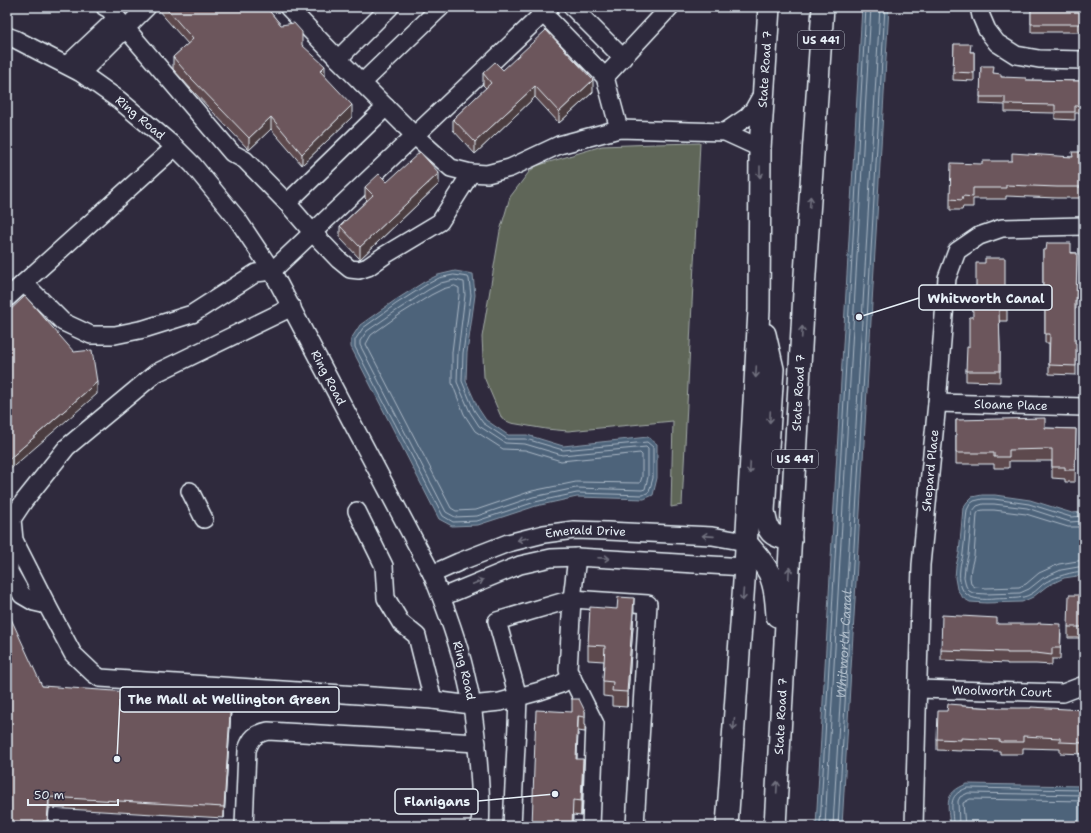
<svg xmlns="http://www.w3.org/2000/svg" width="1091" height="833" font-family="'Shantell Sans',sans-serif">
  <style>
    .green { fill: #5f6658; stroke: #a4aca8 }
    .water { fill: #4e637a; stroke: #8c9cac }
    .lines { fill: none; stroke-linecap: round; stroke-linejoin: round }
    .shore { stroke: #aab8c6; stroke-width: 1 }
    .minor-casing { stroke: #e8f1f8; stroke-width: 20 }
    .major-casing { stroke: #e8f1f8; stroke-width: 24 }
    .minor { stroke: #2f2a3d; stroke-width: 17 }
    .major { stroke: #2f2a3d; stroke-width: 21 }
    .wall { fill: #5d4a4e; stroke: #e8f1f8 }
    .shaded-wall { fill: #4c3c40; stroke: #e8f1f8 }
    .building { fill: #6c565b; stroke: #e8f1f8 }
    .oneway { stroke: #70707e }
    .labels { text-anchor: middle; stroke-width: 3; stroke-linejoin: round; paint-order: stroke }
    .shield { fill: #2f2a3d; stroke: #b0b5c0; stroke-width: 1 }
    .shield-label { font-size: 11px; font-weight: bold; fill: #e8f1f8 }
    .street-label { font-size: 12px; fill: #e8f1f8; stroke: #2f2a3d }
    .water-label { font-size: 13px; font-style: italic; fill: #aab8c6; stroke: #2f2a3d }
    .leader { fill: none; stroke: #e8f1f8; stroke-width: 1.5 }
    .callout-dot { fill: #e8f1f8; stroke: #2f2a3d; stroke-width: 1.5 }
    .callout { fill: #2f2a3d; stroke: #e8f1f8; stroke-width: 1.5 }
    .callout-label { font-size: 13px; text-anchor: middle; font-weight: bold; fill: #e8f1f8 }
  </style>
  <rect width="100%" height="100%" fill="#2f2a3d"/>
  <filter id="ink" filterUnits="userSpaceOnUse"><feTurbulence type="fractalNoise" baseFrequency=".025" numOctaves="2"/><feDisplacementMap in="SourceGraphic" scale="8" xChannelSelector="R" yChannelSelector="G"/><feConvolveMatrix kernelMatrix="1 2 1 2 8 2 1 2 1" color-interpolation-filters="sRGB"/></filter>
  <g filter="url(#ink)">
    <!-- green -->
    <path class="green" d="M700 143 682 505 671 507 673 421 568 431 546 429 511 423 502 419 484 377 482 337 500 231 510 197 529 172 536 166 602 146 656 144Z"/>
    <!-- water -->
    <path class="water" d="M862 7H889L842 826H816Z
      M455 271 473 274 475 295 467 353 466 381 478 408 486 420 508 435H527L563 446 648 437 657 444V478L653 495 644 499 577 497 536 506 478 525 452 526 439 519 351 347V339L360 325 394 301 424 282 438 275Z
      M982 495H995L1030 500 1072 513 1084 512V575L1064 578 1047 586 1033 597 1022 602 986 603 970 602 963 598 957 589 955 578 956 566 959 554 963 508 967 502 972 497Z
      M967 784 1084 786V826H950C948 804 943 793 967 784Z"/>
    <g class="lines">
      <!-- shore -->
      <g class="shore">
        <path d="M454 275 468 277 469 279 471 295 463 353 462 381 474 410 483 423 507 439H526L563 450 647 442 653 447V478L649 492 643 495 577 493 535 502 477 521 453 522 443 516 355 347V340L363 328 396 304 426 285 439 278Z"/>
        <path d="M455 280 464 282 465 295 458 352 457 382 470 412 479 426 505 443 525 444 562 455 646 447 648 449V477L645 489 642 490 576 488 533 497 477 516 455 517 446 512 360 345V341L367 331 399 309 428 290 441 283Z"/>
        <path d="M455 286 459 288V295L452 352V383L464 414 475 431 503 449 525 450 561 461 640 453 642 455V477L640 483 576 482 532 491 476 510 456 511 451 508 366 344 371 335 402 313 431 295 443 289Z"/>
        <path d="M1084 516 1071 517 1029 504 994 499H982L974 501 970 504 967 510C965 524 965 539 963 553 963 558 960 563 960 568 957 596 970 601 995 599 1007 598 1021 600 1031 594 1037 591 1041 585 1046 582 1058 576 1071 572 1084 571"/>
        <path d="M1084 521 1070 522 1027 508 994 504H983L977 506 972 512 968 555 965 567 964 577 966 586 969 591 973 593 986 594 1020 593 1029 589 1043 578 1061 570 1084 566"/>
        <path d="M1084 527H1068L1026 514 994 510H983L979 511 977 514 974 556 971 568 970 577 971 584 975 587 986 588 1019 587 1026 584 1039 573 1059 564 1084 560"/>
        <path d="M820 826 866 7"/>
        <path d="M825 826 871 7"/>
        <path id="s1" d="M833 826 880 7"/>
        <path d="M838 826 885 7"/>
        <path d="M953 826C953 807 946 796 967 788L1084 790"/>
        <path d="M959 826 958 801 960 797 968 793 1084 795"/>
        <path d="M965 826 963 803 970 799 1084 801"/>
      </g>
      <!-- minor casing -->
      <g class="minor-casing">
        <g id="minor">
          <path d="M288 7 338 59 414 135 451 168 471 173 487 174 510 168 559 145 619 129 725 132 760 148"/>
          <path d="M537 7 605 77 619 129"/>
          <path d="M572 7 623 58"/>
          <path d="M979 7 981 16 987 30 997 43 1016 55 1039 59 1084 60"/>
          <path d="M117 18 232 153 245 160 287 203"/>
          <path id="s2" d="M7 36 15 39 81 73 119 100 175 147 193 165 238 220 272 271 432 574C445 606 457 638 465 672 472 700 476 730 478 759 480 781 482 804 480 826"/>
          <path d="M338 59 390 7"/>
          <path d="M67 65 117 18 109 9 105 7"/>
          <path d="M81 73 147 7"/>
          <path d="M605 77 670 7"/>
          <path d="M362 83 441 7"/>
          <path d="M386 107 287 203 312 232 339 260 350 269 359 270 368 267 385 255 440 222 471 173"/>
          <path d="M725 132 747 117 754 109 763 93"/>
          <path d="M24 283 63 322 91 335H115L144 329 192 314 256 273 272 271 550 7"/>
          <path d="M7 298 175 147"/>
          <path d="M292 307 156 373 67 447 24 501 12 519 14 540 47 605 73 654 93 673 100 678 433 700 471 705 500 702 540 691 561 684 572 677"/>
          <path id="s3" d="M937 403 1084 407"/>
          <path d="M190 491 204 519"/>
          <path d="M357 511 384 566 386 598 401 623 417 636 433 700"/>
          <path d="M14 540 9 557V572L22 595 34 602 47 605"/>
          <path d="M577 557 572 599 568 670 595 724 591 826"/>
          <path id="s4" d="M432 574 459 562 508 543 544 534 574 530 607 531 712 536 746 542"/>
          <path d="M442 597 520 565 551 558 577 557 745 567"/>
          <path id="s5" d="M918 689 1063 693 1084 685"/>
          <path d="M244 826 247 750C251 738 255 734 268 731L477 743"/>
          <path d="M512 826 517 725 518 697 497 621 572 599 648 604 635 826"/>
          <path id="s6" d="M914 826 921 565 937 403 947 278 957 251 979 236 1002 228 1084 226"/>
        </g>
      </g>
      <!-- major casing -->
      <g class="major-casing">
        <g id="major">
          <path d="M765 334 773 369 764 511C768 533 769 535 791 540"/>
          <path d="M746 542C754 552 763 561 769 573 775 586 776 601 777 616"/>
          <path id="s7" d="M727 826 745 567 759 310 760 148 769 7"/>
          <path id="s8" d="M775 826 805 274 823 7"/>
        </g>
      </g>
      <!-- minor -->
      <use href="#minor" class="minor"/>
      <!-- major -->
      <use href="#major" class="major"/>
    </g>
    <!-- wall -->
    <path class="wall" d="M158 7H266L281 25 302 45 325 76 352 117 302 165 271 129 249 150 191 89 173 69V57L188 44 158 10Z
      M1031 7H1084V32H1031Z
      M954 44 971 52H974V81L953 80Z
      M981 66 993 73 1001 77 1026 80 1080 81 1084 77V113H1075V120L1055 119V113L1005 112V105L980 104Z
      M503 70 593 92 559 123 535 97 475 154 453 130V119L486 88 483 85V73Z
      M1084 152V198H1057L1006 196V199H973V207H963L962 210H950V199L982 164 1012 161 1073 157Z
      M387 182 439 184 360 259 340 238V226L367 200 365 198V187Z
      M1043 250 1077 253 1076 309H1075V343L1076 351V375L1049 374V343H1045V310H1043Z
      M1005 287H1007V321H999L1000 348V382L966 381V371L969 347Z
      M956 420 1045 428 1076 429 1075 482H1065V479L1052 478V461H1009V468H994V464H956Z
      M1084 595V638H1068V627Z
      M634 613 627 707 612 706V697L603 696V681L604 661 588 660V645Z
      M997 624 1061 634 1060 659H1052V665L1036 664H1007V663L941 660V650Z
      M42 686 231 711 224 818 49 808 48 826H7Z
      M962 706 996 708 1084 710V754L1060 753V749L1023 748V754H1000V751L961 750V751L937 750V739L947 711Z
      M585 711V732L578 731 577 759 583 774 581 816 573 815V826H532L572 712Z"/>
    <!-- shaded-wall -->
    <path class="shaded-wall" d="M325 66V78L320 71Z
      M593 80V92L559 123V112Z
      M535 86V97L475 154V142Z
      M352 105V117L302 165V154Z
      M271 117V129L249 150V138Z
      M439 173V184L360 259V247Z
      M97 382V394L7 472V461Z
      M634 598V613L627 707V692Z
      M231 699V711L224 818V807Z
      M578 716V731L576 774V759Z
      M583 759V774L581 816V801Z
      M49 797V808L47 826V821Z"/>
    <!-- building -->
    <path class="building" d="M165 7H266L281 25 294 23 302 32V45L325 66 320 71 352 105 302 154 271 117 249 138 191 78 173 57 193 39Z
      M1031 7H1084V24H1031Z
      M546 30 593 80 559 112 535 86 475 142 453 119 491 83 483 73 495 62 503 70Z
      M954 44H971L970 52H974V73L953 72Z
      M981 66H994L993 73 1001 74V77L1026 78V80L1080 81V77H1084V106H1075V112H1055V105L1005 104V97H980Z
      M420 152 439 173 360 247 340 226 373 195 365 187 379 174 387 182Z
      M1072 152H1084V187H1057L1006 185V188H973V197L963 196 962 200 950 199 951 163 982 164V161H1012V153L1073 157Z
      M1047 243H1071V253H1077L1076 301H1075V343H1076V366L1049 365 1050 334H1045V301H1043V250H1046Z
      M985 258H1005V287H1007V310H999L1000 348V371H966L967 347H969V317H973L972 287H976V263H985Z
      M25 296 74 352 92 350 97 382 7 461V313Z
      M1045 418V428L1076 429 1075 470H1065V467H1052V449L1009 450V457H994V453H956V420Z
      M1069 595H1084V627H1068Z
      M618 597 634 598 627 692 612 691 613 682 603 681 605 646 588 645 590 607 617 609Z
      M7 610 42 686 231 699 224 807 49 797 47 821H43V826H7Z
      M942 615 997 618V624H1038V623L1061 624 1060 648H1052V655L1036 653H1007V652L941 650Z
      M572 699H579L585 711V717L578 716 576 759H583L581 801 573 800 572 826H532L536 710 572 712Z
      M948 704 962 705V706L996 708H1031V707L1084 710V743L1060 742V738L1023 736V742H1000V740L961 738V740L937 739 938 711H947Z"/>
    <!-- one-way arrows -->
    <defs><path id="oneway-shaft" d="M-6 0H5M1.5-3L5.5 0L1.5 3" fill="none" stroke-width="1.6" stroke-linecap="round" stroke-linejoin="round"/></defs>
    <g class="oneway">
      <use href="#oneway-shaft" transform="translate(760 172) rotate(90)"/>
      <use href="#oneway-shaft" transform="translate(810 202) rotate(-86)"/>
      <use href="#oneway-shaft" transform="translate(802 332) rotate(-87)"/>
      <use href="#oneway-shaft" transform="translate(756 372) rotate(93)"/>
      <use href="#oneway-shaft" transform="translate(770 417) rotate(93)"/>
      <use href="#oneway-shaft" transform="translate(750 468) rotate(93)"/>
      <use href="#oneway-shaft" transform="translate(708 536) rotate(-176)"/>
      <use href="#oneway-shaft" transform="translate(523 539) rotate(166)"/>
      <use href="#oneway-shaft" transform="translate(604 558) rotate(3)"/>
      <use href="#oneway-shaft" transform="translate(789 573) rotate(-87)"/>
      <use href="#oneway-shaft" transform="translate(478 582) rotate(-22)"/>
      <use href="#oneway-shaft" transform="translate(743 595) rotate(94)"/>
      <use href="#oneway-shaft" transform="translate(734 724) rotate(94)"/>
      <use href="#oneway-shaft" transform="translate(777 787) rotate(-87)"/>
    </g>
  </g>
  <g class="labels">
    <!-- shield labels -->
    <g class="shield">
      <rect x="798" y="31" width="46" height="18" rx="3"/>
      <rect x="772" y="450" width="46" height="18" rx="3"/>
    </g>
    <g class="shield-label">
      <text x="821" y="44">US 441</text>
      <text x="795" y="463">US 441</text>
    </g>
    <!-- street labels -->
    <g class="street-label">
      <text dy="4" stroke="none"><textPath href="#s7" startOffset="758">State Road 7</textPath></text>
      <text dy="4" stroke="none"><textPath href="#s2" startOffset="157">Ring Road</textPath></text>
      <text dy="4" stroke="none"><textPath href="#s2" startOffset="481">Ring Road</textPath></text>
      <text dy="4" stroke="none"><textPath href="#s8" startOffset="434">State Road 7</textPath></text>
      <text dy="4" stroke="none"><textPath href="#s3" startOffset="74">Sloane Place</textPath></text>
      <text dy="4" stroke="none"><textPath href="#s6" startOffset="356">Shepard Place</textPath></text>
      <text dy="4" stroke="none"><textPath href="#s4" startOffset="161">Emerald Drive</textPath></text>
      <text dy="4" stroke="none"><textPath href="#s2" startOffset="805">Ring Road</textPath></text>
      <text dy="4" stroke="none"><textPath href="#s5" startOffset="84">Woolworth Court</textPath></text>
      <text dy="4" stroke="none"><textPath href="#s8" startOffset="110">State Road 7</textPath></text>
    </g>
    <!-- water labels -->
    <g class="water-label">
      <text dy="5" stroke="none"><textPath href="#s1" startOffset="182">Whitworth Canal</textPath></text>
    </g>
  </g>
  <!-- callouts -->
  <path class="leader" d="M859 317L919 298M117 759L120 699M555 794L478 801"/>
  <g class="callout-dot">
    <circle cx="859" cy="317" r="4"/>
    <circle cx="117" cy="759" r="4"/>
    <circle cx="555" cy="794" r="4"/>
  </g>
  <g class="callout">
    <rect x="919" y="285" width="133" height="25" rx="4"/>
    <rect x="120" y="687" width="219" height="25" rx="4"/>
    <rect x="395" y="789" width="83" height="25" rx="4"/>
  </g>
  <g class="callout-label">
    <text x="986" y="303">Whitworth Canal</text>
    <text x="229" y="704">The Mall at Wellington Green</text>
    <text x="437" y="806">Flanigans</text>
  </g>
  <!-- margin -->
  <rect width="1091" height="833" fill="none" stroke="#2f2a3d" stroke-width="24"/>
  <rect x="12" y="12" width="1067" height="809" fill="none" stroke="#e8f1f8" stroke-width="1.5" filter="url(#ink)"/>
  <!-- scale -->
  <path d="M28 799v6h90v-6" fill="none" stroke="#e8f1f8" stroke-width="2"/>
  <text x="34" y="799" font-size="12" fill="#e8f1f8" stroke="#2f2a3d" stroke-width="3" paint-order="stroke">50 m</text>
</svg>
